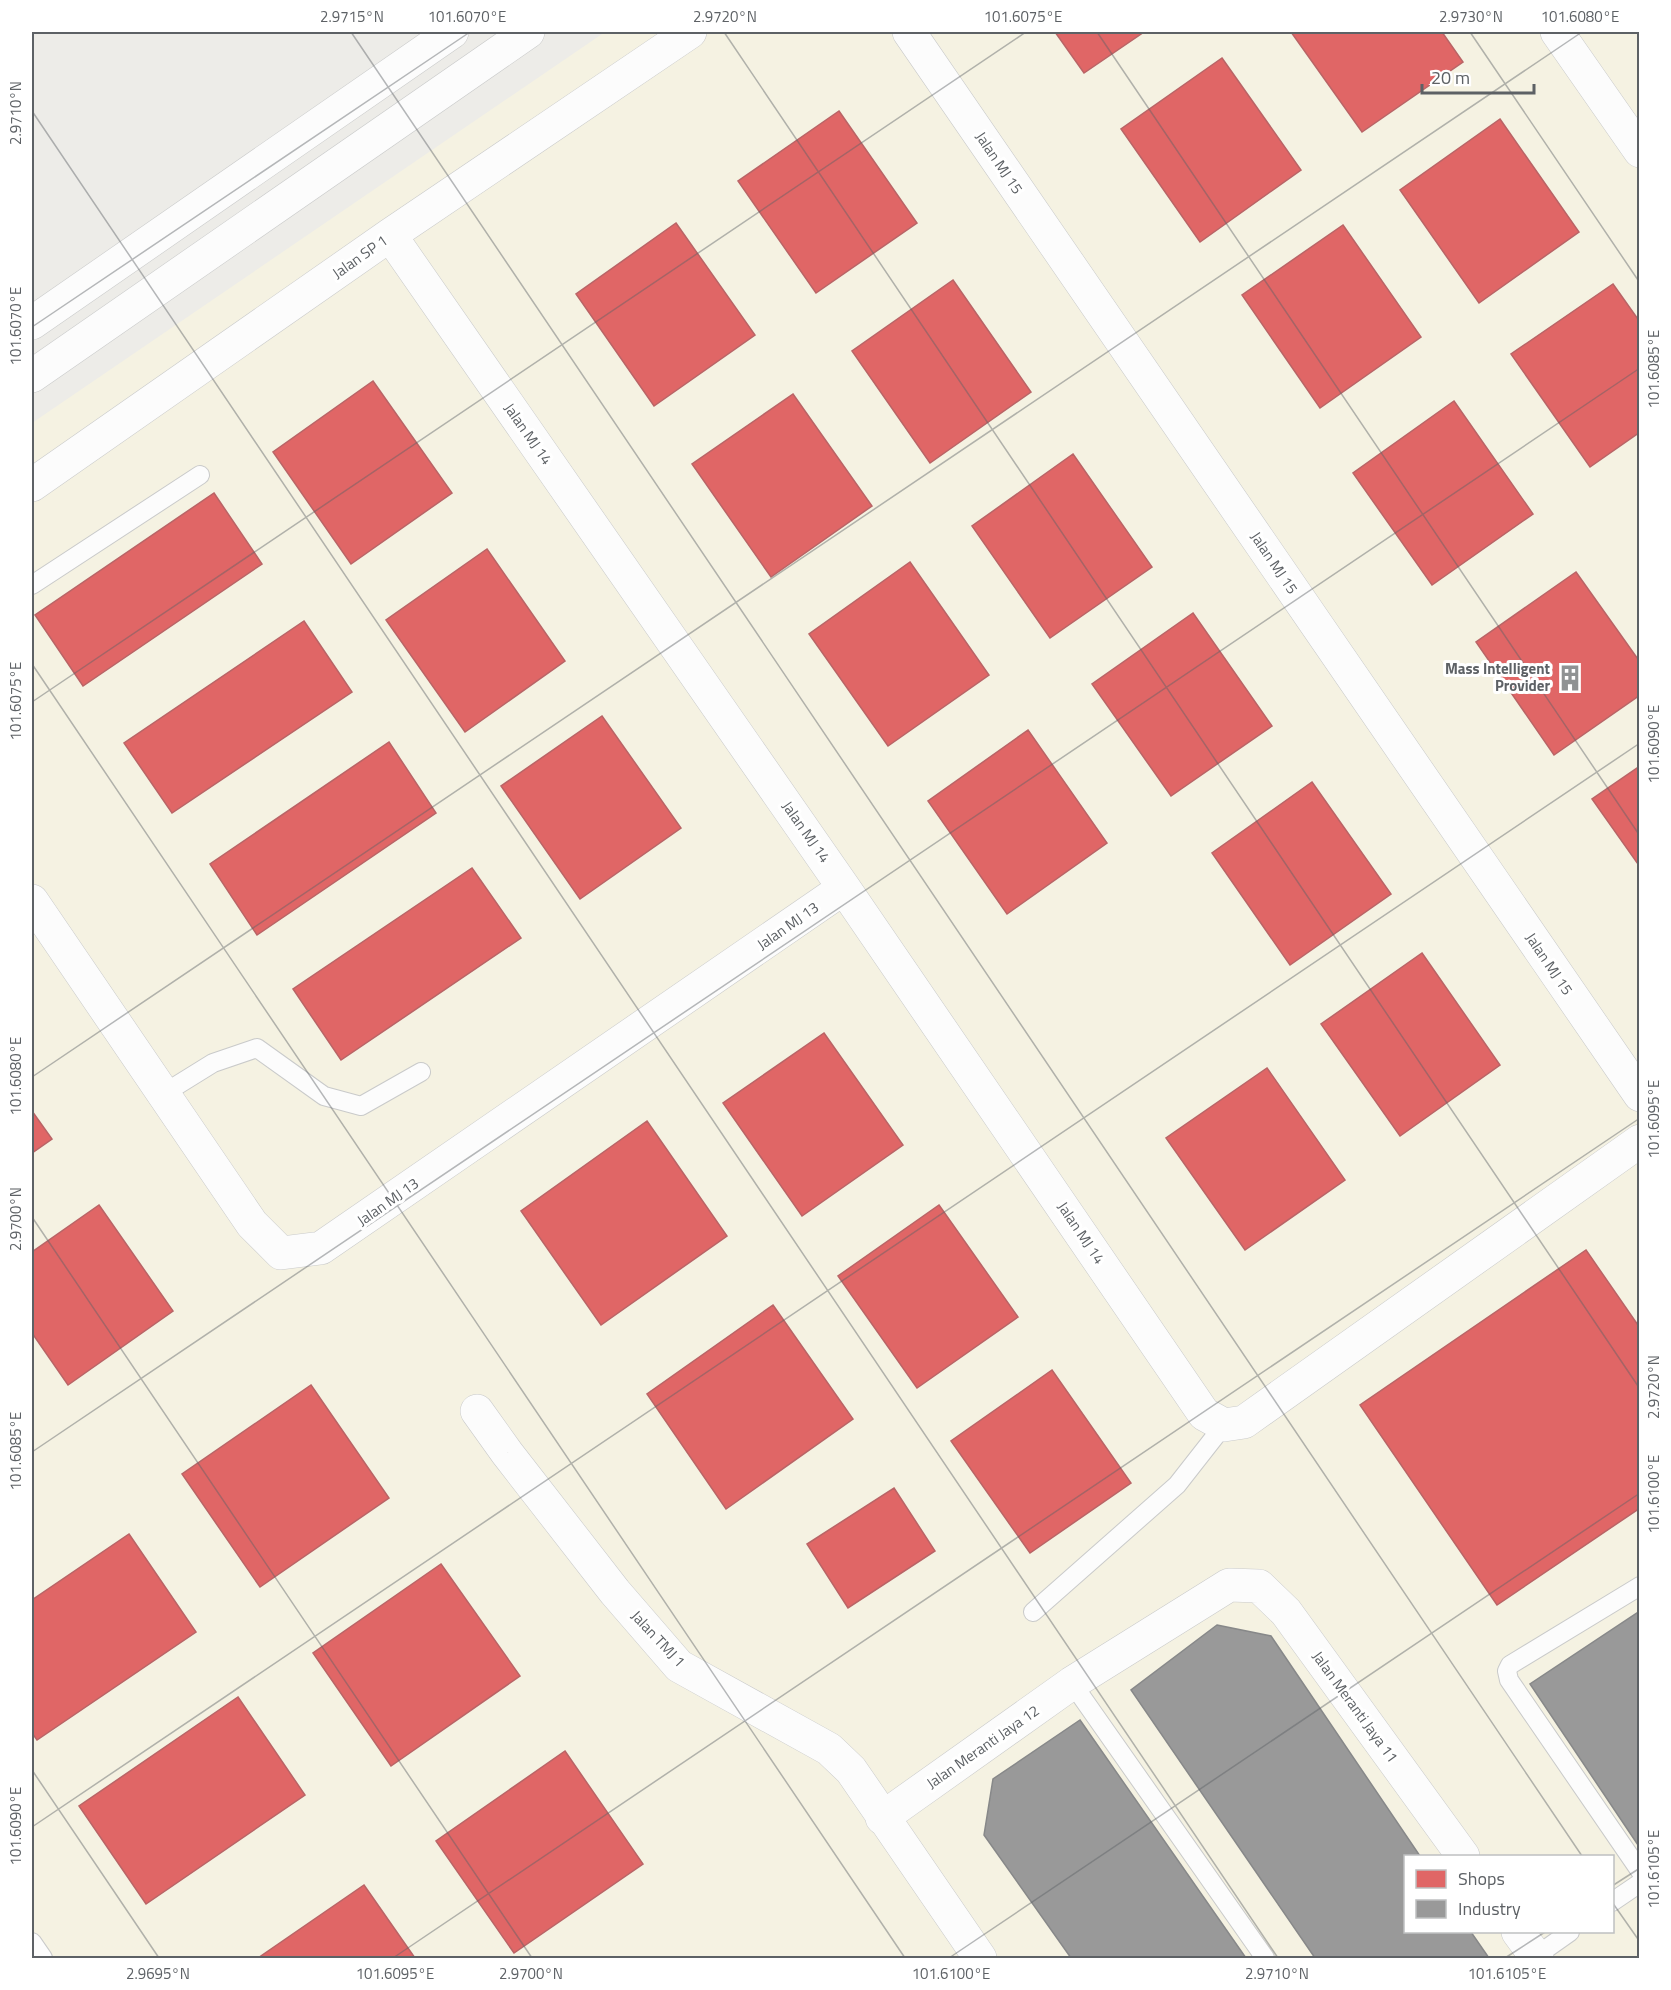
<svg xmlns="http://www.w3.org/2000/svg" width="1671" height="1990" font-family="'Titillium Web',sans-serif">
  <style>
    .commercial { fill: #f5f2e2; fill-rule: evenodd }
    .shops { fill: #e06666; stroke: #b96466; stroke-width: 1.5 }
    .industry { fill: #999; stroke: #878889; stroke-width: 1.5 }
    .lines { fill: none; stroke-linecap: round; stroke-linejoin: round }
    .service-casing { stroke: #c9caca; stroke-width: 20 }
    .minor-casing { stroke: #c9caca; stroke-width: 34 }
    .service { stroke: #fcfcfc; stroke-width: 18 }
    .minor { stroke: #fcfcfc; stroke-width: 33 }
    .ticks { fill: none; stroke: #5d6165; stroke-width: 1.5; stroke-opacity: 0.45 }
    .labels { text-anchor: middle; stroke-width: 6; stroke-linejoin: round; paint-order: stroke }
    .street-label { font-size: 15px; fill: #5d6165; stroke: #fff }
    .poi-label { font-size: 15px; font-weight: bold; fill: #5d6165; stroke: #fff; text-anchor: end }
    .neatline { fill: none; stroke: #5d6165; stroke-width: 2 }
    .ticks-label { font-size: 15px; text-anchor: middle; fill: #5d6165 }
  </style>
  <rect width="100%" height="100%" fill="#edece8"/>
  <!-- commercial -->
  <path class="commercial" d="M605 32H1639V1958H32V423ZM1406 1856H1612V1932H1406Z"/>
  <!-- shops -->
  <path class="shops" d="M1055 32H1144L1084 73Z
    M1291 32H1442L1463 62 1362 132Z
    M1222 58 1301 170 1200 242 1121 129Z
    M839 111 917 223 816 293 738 181Z
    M1500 119 1579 232 1479 303 1400 190Z
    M676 223 755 335 654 406 576 294Z
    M1343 225 1421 337 1320 408 1242 295Z
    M953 280 1031 392 930 463 852 351Z
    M1613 284 1640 322V432L1590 467 1511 354Z
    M373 381 452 493 351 564 273 452Z
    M793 394 872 506 771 577 692 464Z
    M1454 401 1533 514 1432 585 1353 473Z
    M1073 454 1152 567 1050 638 972 526Z
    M214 493 262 564 83 686 35 615Z
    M487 549 565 661 465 732 386 620Z
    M910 562 989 675 888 746 809 634Z
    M1576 572 1640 662V695L1554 755 1476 642Z
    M1193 613 1272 726 1171 796 1092 684Z
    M304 621 352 692 172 813 124 743Z
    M602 716 681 828 580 899 501 786Z
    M1028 730 1107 843 1007 914 928 801Z
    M389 742 436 813 257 935 210 864Z
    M1640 766V867L1592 799Z
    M1312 782 1391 894 1290 965 1212 853Z
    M472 868 521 938 341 1060 293 989Z
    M1422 953 1500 1065 1400 1136 1321 1024Z
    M824 1033 903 1145 802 1216 723 1103Z
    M1267 1068 1345 1180 1245 1250 1166 1138Z
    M32 1111 52 1139 32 1153Z
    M647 1121 727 1236 601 1325 521 1211Z
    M99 1205 173 1311 68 1385 32 1333V1252Z
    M939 1205 1018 1317 917 1388 838 1276Z
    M1586 1250 1640 1328V1508L1497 1605 1360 1405Z
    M773 1305 853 1419 726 1509 647 1394Z
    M1052 1370 1131 1483 1030 1553 951 1441Z
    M311 1385 389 1498 260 1587 182 1474Z
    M894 1488 935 1551 848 1608 807 1544Z
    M129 1534 196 1632 37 1740 32 1733V1600Z
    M441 1564 520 1676 391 1766 313 1653Z
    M238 1697 305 1795 146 1904 79 1806Z
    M565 1751 643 1864 514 1953 436 1841Z
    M364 1885 415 1958H258Z"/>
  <!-- industry -->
  <path class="industry" d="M1640 1611V1848L1530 1684Z
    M1217 1625 1271 1636 1420 1856H1406V1932H1471L1489 1958H1315L1131 1690Z
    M1080 1720 1246 1958H1071L984 1835 993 1779Z"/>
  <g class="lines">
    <!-- service casing -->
    <g class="service-casing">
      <path id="service" d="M32 585 200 475
        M163 1094 213 1063 257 1048 324 1096 361 1106 421 1072
        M1640 1586 1510 1665 1507 1671 1509 1680 1640 1871
        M1033 1612 1177 1485 1224 1425
        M1072 1683 1265 1958
        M1612 1902 1640 1883
        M32 1942 43 1958
        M1536 1956 1570 1932"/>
    </g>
    <!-- minor casing -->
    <g class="minor-casing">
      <path id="minor" d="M909 32 1640 1095
        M1557 32 1640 151
        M390 235 844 888 1204 1414 1224 1425 1244 1422 1640 1141
        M32 323 452 32
        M32 376 528 32
        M32 485 390 235 690 32
        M32 901 252 1224 281 1253 321 1248 844 888
        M477 1411 507 1453 615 1592 679 1666 829 1749 851 1770 980 1958
        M882 1818 1072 1683 1229 1585 1259 1586 1286 1612 1463 1856
        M1518 1932 1537 1958"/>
    </g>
    <!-- service -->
    <use href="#service" class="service"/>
    <!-- minor -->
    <use href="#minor" class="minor"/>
  </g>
  <!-- ticks -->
  <path class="ticks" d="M351 32 1582 1856M724 32 1640 1389M1097 32 1640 836M1470 32 1640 283M32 111 1278 1958M32 327 470 32M32 664 905 1958M32 702 1026 32M32 1077 1582 32M32 1217 532 1958M32 1452 1640 368M32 1770 159 1958M32 1827 1640 743M1612 1886 1640 1868M1612 1902 1640 1942M393 1958 1640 1118M949 1958 1640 1493M1505 1958 1545 1932"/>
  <!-- icons -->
  <defs>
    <g id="building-bare" transform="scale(2.07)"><path d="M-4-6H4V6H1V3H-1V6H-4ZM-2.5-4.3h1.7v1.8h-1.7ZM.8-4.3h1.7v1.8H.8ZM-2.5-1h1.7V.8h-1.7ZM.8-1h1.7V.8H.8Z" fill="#8f9293" stroke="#fff" stroke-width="2.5" paint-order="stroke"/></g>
  </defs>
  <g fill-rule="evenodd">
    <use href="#building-bare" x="1570" y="678"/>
  </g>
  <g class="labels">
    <!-- street labels -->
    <g class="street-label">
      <text transform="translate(999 163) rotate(56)" y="5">Jalan MJ 15</text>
      <text transform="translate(360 257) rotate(-35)" y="5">Jalan SP 1</text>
      <text transform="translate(528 434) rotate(55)" y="5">Jalan MJ 14</text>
      <text transform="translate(1274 563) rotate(56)" y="5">Jalan MJ 15</text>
      <text transform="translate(806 832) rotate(55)" y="5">Jalan MJ 14</text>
      <text transform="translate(788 926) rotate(-35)" y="5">Jalan MJ 13</text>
      <text transform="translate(1549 964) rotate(56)" y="5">Jalan MJ 15</text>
      <text transform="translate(388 1202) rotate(-35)" y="5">Jalan MJ 13</text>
      <text transform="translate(1081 1233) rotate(56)" y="5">Jalan MJ 14</text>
      <text transform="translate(658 1639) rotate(47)" y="5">Jalan TMJ 1</text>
      <text transform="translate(1355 1707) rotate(54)" y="5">Jalan Meranti Jaya 11</text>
      <text transform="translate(983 1747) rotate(-35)" y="5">Jalan Meranti Jaya 12</text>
    </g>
    <!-- poi labels -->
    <g class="poi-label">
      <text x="1550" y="674">Mass Intelligent<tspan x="1550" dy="17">Provider</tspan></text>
    </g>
  </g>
  <!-- border -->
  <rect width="1671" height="1990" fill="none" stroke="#ffffff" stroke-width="66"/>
  <!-- legend -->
  <rect x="1404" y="1855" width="210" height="78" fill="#ffffff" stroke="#bec0c1" stroke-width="1.5"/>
  <rect x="1416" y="1870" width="30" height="18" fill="#e06666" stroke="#bec0c1" stroke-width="1.5"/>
  <text x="1458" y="1885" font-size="18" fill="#5d6165">Shops</text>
  <rect x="1416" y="1900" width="30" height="18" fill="#999999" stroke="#bec0c1" stroke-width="1.5"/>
  <text x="1458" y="1915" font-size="18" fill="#5d6165">Industry</text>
  <!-- scale -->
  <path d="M1422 84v9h112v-9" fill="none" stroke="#5d6165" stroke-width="3"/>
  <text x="1431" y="84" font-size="18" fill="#5d6165" stroke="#ffffff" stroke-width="4.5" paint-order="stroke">20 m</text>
  <rect x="33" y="33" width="1605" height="1924" class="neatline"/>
  <g class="ticks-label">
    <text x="352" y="22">2.9715°N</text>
    <text x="467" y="22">101.6070°E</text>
    <text x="725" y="22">2.9720°N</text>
    <text x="1023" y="22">101.6075°E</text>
    <text x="1471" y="22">2.9730°N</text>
    <text x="1580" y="22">101.6080°E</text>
    <text transform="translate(16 113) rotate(-90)" y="5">2.9710°N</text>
    <text transform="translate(16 326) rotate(-90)" y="5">101.6070°E</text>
    <text transform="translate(1654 369) rotate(-90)" y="5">101.6085°E</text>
    <text transform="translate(16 701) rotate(-90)" y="5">101.6075°E</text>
    <text transform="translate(1654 744) rotate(-90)" y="5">101.6090°E</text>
    <text transform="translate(16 1076) rotate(-90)" y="5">101.6080°E</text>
    <text transform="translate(1654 1119) rotate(-90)" y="5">101.6095°E</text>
    <text transform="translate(16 1219) rotate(-90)" y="5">2.9700°N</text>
    <text transform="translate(1654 1387) rotate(-90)" y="5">2.9720°N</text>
    <text transform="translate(16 1451) rotate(-90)" y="5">101.6085°E</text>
    <text transform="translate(1654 1494) rotate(-90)" y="5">101.6100°E</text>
    <text transform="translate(16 1826) rotate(-90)" y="5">101.6090°E</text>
    <text transform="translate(1654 1869) rotate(-90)" y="5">101.6105°E</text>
    <text x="158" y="1979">2.9695°N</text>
    <text x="395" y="1979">101.6095°E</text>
    <text x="531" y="1979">2.9700°N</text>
    <text x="951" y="1979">101.6100°E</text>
    <text x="1277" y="1979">2.9710°N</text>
    <text x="1507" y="1979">101.6105°E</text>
  </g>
</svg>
